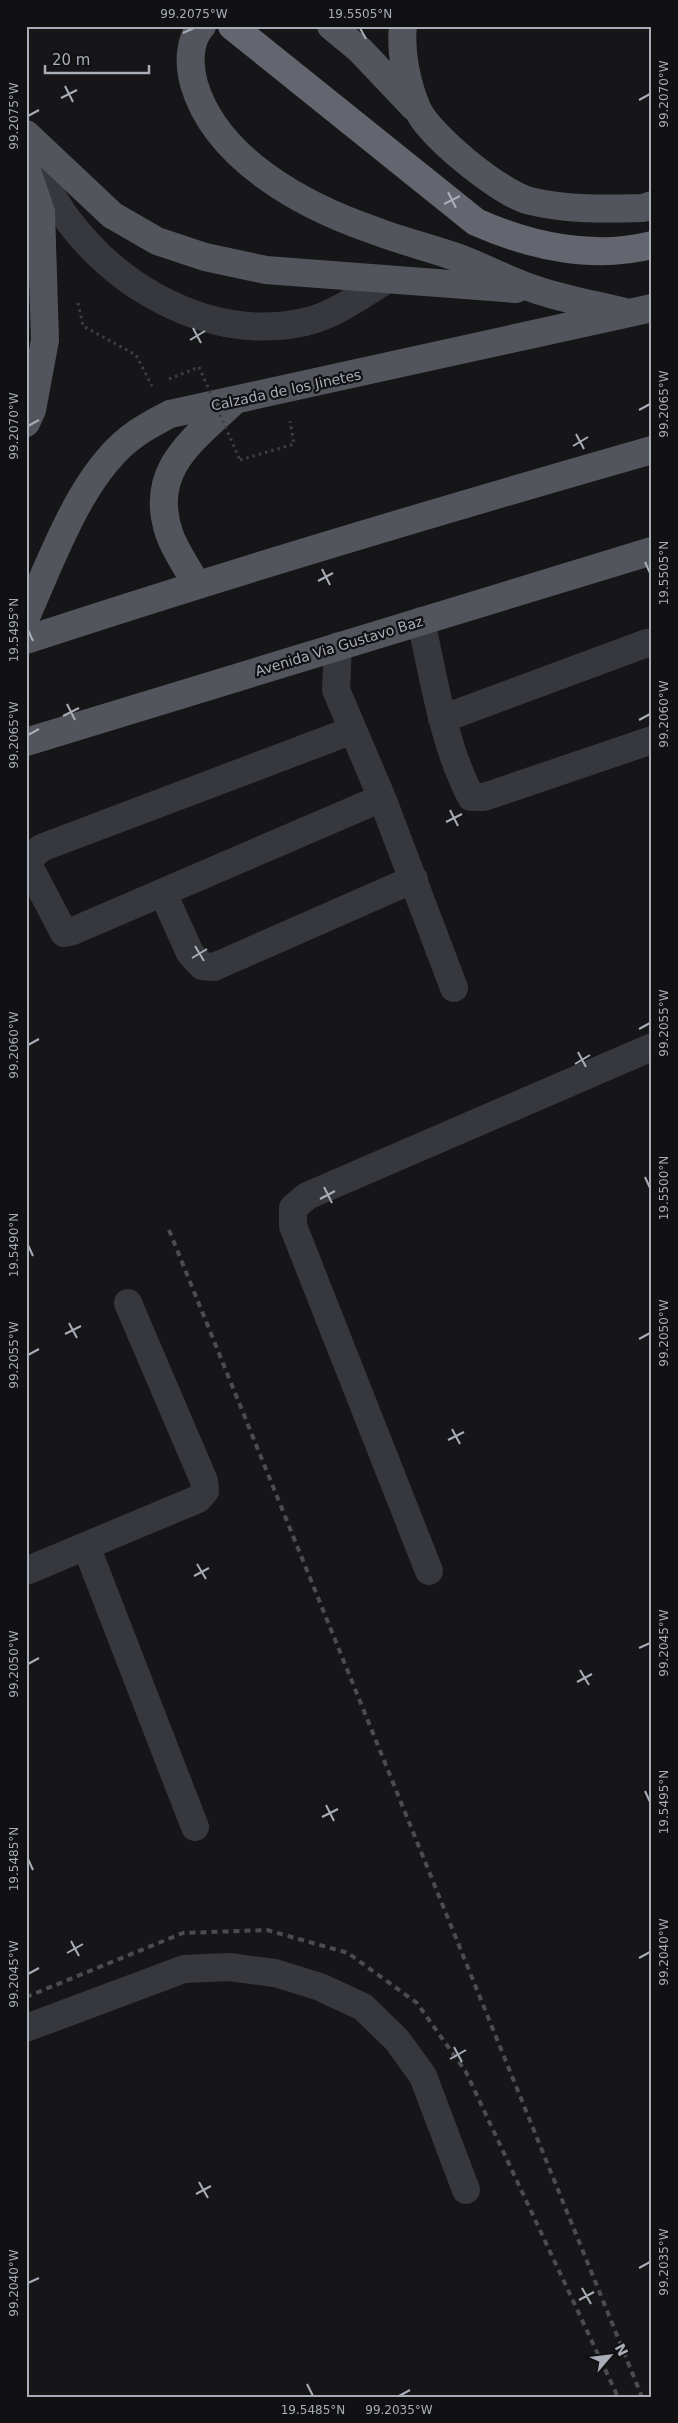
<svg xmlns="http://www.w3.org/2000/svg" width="678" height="2423" font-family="'DejaVu Sans',sans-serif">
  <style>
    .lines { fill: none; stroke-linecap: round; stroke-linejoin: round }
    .path { stroke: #3d3f44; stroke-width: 3; stroke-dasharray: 2.5 4; stroke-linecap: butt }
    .minor { stroke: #37383d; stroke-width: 28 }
    .major { stroke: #53555c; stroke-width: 28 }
    .highway { stroke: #63666e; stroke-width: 28 }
    .rail { stroke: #4a4c52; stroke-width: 4; stroke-dasharray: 6 5; stroke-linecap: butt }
    .path-bridge { stroke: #3d3f44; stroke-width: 3; stroke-dasharray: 2.5 4; stroke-linecap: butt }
    .ticks { fill: none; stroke: #a8adb8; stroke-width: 2 }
    .labels { text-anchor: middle; stroke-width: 4.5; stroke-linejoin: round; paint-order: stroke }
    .street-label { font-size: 14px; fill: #a8adb8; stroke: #111113 }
    .neatline { fill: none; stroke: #a8adb8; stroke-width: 2 }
    .ticks-label { font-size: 12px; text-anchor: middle; fill: #a8adb8 }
  </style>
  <rect width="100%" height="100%" fill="#161618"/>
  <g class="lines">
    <!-- path -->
    <path class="path" d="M78 303 83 326 136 355 152 386
      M169 379 199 367
      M240 460 294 444 290 421"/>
    <!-- minor -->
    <path class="minor" d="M26 148C40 171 51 199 68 220 122 292 214 342 305 322 335 315 360 296 386 280
      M421 621C434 679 443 743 471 797H484L652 740
      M338 646 336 690 382 798 454 988
      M442 719 647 643H652
      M353 730 41 848 30 858V868L64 933 73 931 382 798
      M163 893 190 953 202 966 214 967 414 879
      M86 1546 195 1827
      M26 1571 198 1499 205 1491 204 1481 128 1303
      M429 1571 293 1226V1208L307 1196 652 1047
      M26 2028 184 1969 229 1967 275 1973 320 1987 363 2007 397 2040 423 2076 466 2190"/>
    <!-- major -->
    <path class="major" d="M202 26C188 41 189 66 194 84 216 159 303 206 373 230 401 241 431 248 459 258 486 268 513 283 540 291 568 300 597 305 625 312
      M331 26 360 50 414 107
      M403 26C400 52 407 85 417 108 428 135 501 194 530 201 567 210 605 209 643 208L652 205
      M26 134 112 215 157 241 205 257 266 270 516 289
      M26 168 41 212 45 340 32 410 26 423
      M196 584C188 568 175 551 169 533 148 470 193 440 234 401
      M26 617C52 559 83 469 137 433 147 426 159 420 170 414L652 308
      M26 640C233 572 442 510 652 450
      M26 742 652 551"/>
    <!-- highway -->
    <path class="highway" d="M232 26 476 222C530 246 593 260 652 245"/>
    <!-- rail -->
    <path class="rail" d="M169 1230 642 2397
      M26 1997 183 1933 267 1930 348 1953 417 2003 466 2072 618 2397"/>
    <!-- path-bridge -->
    <path class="path-bridge" d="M199 367 240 460"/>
  </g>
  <!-- ticks -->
  <path class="ticks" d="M360 28 366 39M183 33 194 28M65 86 73 102M61 98 77 90M639 100 650 94M28 116 39 110M448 192 456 208M444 204 460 196M193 328 201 343M190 340 205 331M639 410 650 404M28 426 39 420M576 434 584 449M573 446 588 437M645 562 650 573M322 569 330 585M318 581 333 573M28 630 33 641M67 704 75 720M63 716 79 708M639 720 650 714M28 735 39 729M450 810 458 826M446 822 462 814M195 946 204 961M192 958 207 949M639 1029 650 1023M28 1045 39 1039M578 1052 586 1067M575 1064 590 1055M645 1177 650 1188M324 1187 332 1203M320 1199 335 1191M28 1245 33 1256M69 1323 77 1338M65 1334 81 1326M639 1339 650 1333M28 1355 39 1349M452 1429 460 1444M448 1440 464 1432M197 1564 206 1579M194 1576 209 1568M639 1648 650 1643M28 1664 39 1658M580 1670 589 1685M577 1682 592 1674M645 1791 650 1802M326 1805 334 1821M322 1817 338 1809M28 1859 33 1870M71 1941 79 1956M67 1953 83 1944M639 1958 650 1952M28 1974 39 1968M454 2047 462 2062M450 2059 466 2050M199 2182 208 2198M196 2194 211 2186M639 2268 650 2262M28 2283 39 2278M582 2288 591 2304M579 2300 594 2292M307 2384 313 2396M399 2396 410 2390"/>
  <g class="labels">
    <!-- street labels -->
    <g class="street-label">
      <text transform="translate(286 390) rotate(-12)" y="5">Calzada de los Jinetes</text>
      <text transform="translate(339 646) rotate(-17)" y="5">Avenida Via Gustavo Baz</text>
    </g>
  </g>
  <!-- border -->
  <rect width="678" height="2423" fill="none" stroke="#111113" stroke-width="55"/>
  <!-- north arrow -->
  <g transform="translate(610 2356) rotate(62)" stroke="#111113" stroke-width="4" paint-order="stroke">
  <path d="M0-4L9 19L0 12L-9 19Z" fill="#a8adb8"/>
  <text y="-8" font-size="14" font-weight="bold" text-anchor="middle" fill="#a8adb8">N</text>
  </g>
  <!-- scale -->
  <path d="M45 65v8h104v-8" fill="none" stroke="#a8adb8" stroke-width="2.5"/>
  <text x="52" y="65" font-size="15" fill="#a8adb8" stroke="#111113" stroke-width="4" paint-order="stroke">20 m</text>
  <rect x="28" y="28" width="622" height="2368" class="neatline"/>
  <g class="ticks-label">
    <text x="194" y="18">99.2075°W</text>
    <text x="360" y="18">19.5505°N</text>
    <text transform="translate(664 94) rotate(-90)" y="4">99.2070°W</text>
    <text transform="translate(14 116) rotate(-90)" y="4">99.2075°W</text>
    <text transform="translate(664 404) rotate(-90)" y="4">99.2065°W</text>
    <text transform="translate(14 426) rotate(-90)" y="4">99.2070°W</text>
    <text transform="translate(664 573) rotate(-90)" y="4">19.5505°N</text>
    <text transform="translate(14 630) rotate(-90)" y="4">19.5495°N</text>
    <text transform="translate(664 714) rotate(-90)" y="4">99.2060°W</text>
    <text transform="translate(14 735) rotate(-90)" y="4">99.2065°W</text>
    <text transform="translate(664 1023) rotate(-90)" y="4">99.2055°W</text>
    <text transform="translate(14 1045) rotate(-90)" y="4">99.2060°W</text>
    <text transform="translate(664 1188) rotate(-90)" y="4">19.5500°N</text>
    <text transform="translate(14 1245) rotate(-90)" y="4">19.5490°N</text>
    <text transform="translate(664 1333) rotate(-90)" y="4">99.2050°W</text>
    <text transform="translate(14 1355) rotate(-90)" y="4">99.2055°W</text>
    <text transform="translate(664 1643) rotate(-90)" y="4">99.2045°W</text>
    <text transform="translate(14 1664) rotate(-90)" y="4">99.2050°W</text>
    <text transform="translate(664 1802) rotate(-90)" y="4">19.5495°N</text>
    <text transform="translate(14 1859) rotate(-90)" y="4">19.5485°N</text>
    <text transform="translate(664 1952) rotate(-90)" y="4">99.2040°W</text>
    <text transform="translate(14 1974) rotate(-90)" y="4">99.2045°W</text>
    <text transform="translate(664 2262) rotate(-90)" y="4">99.2035°W</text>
    <text transform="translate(14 2283) rotate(-90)" y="4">99.2040°W</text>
    <text x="313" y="2414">19.5485°N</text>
    <text x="399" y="2414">99.2035°W</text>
  </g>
</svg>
